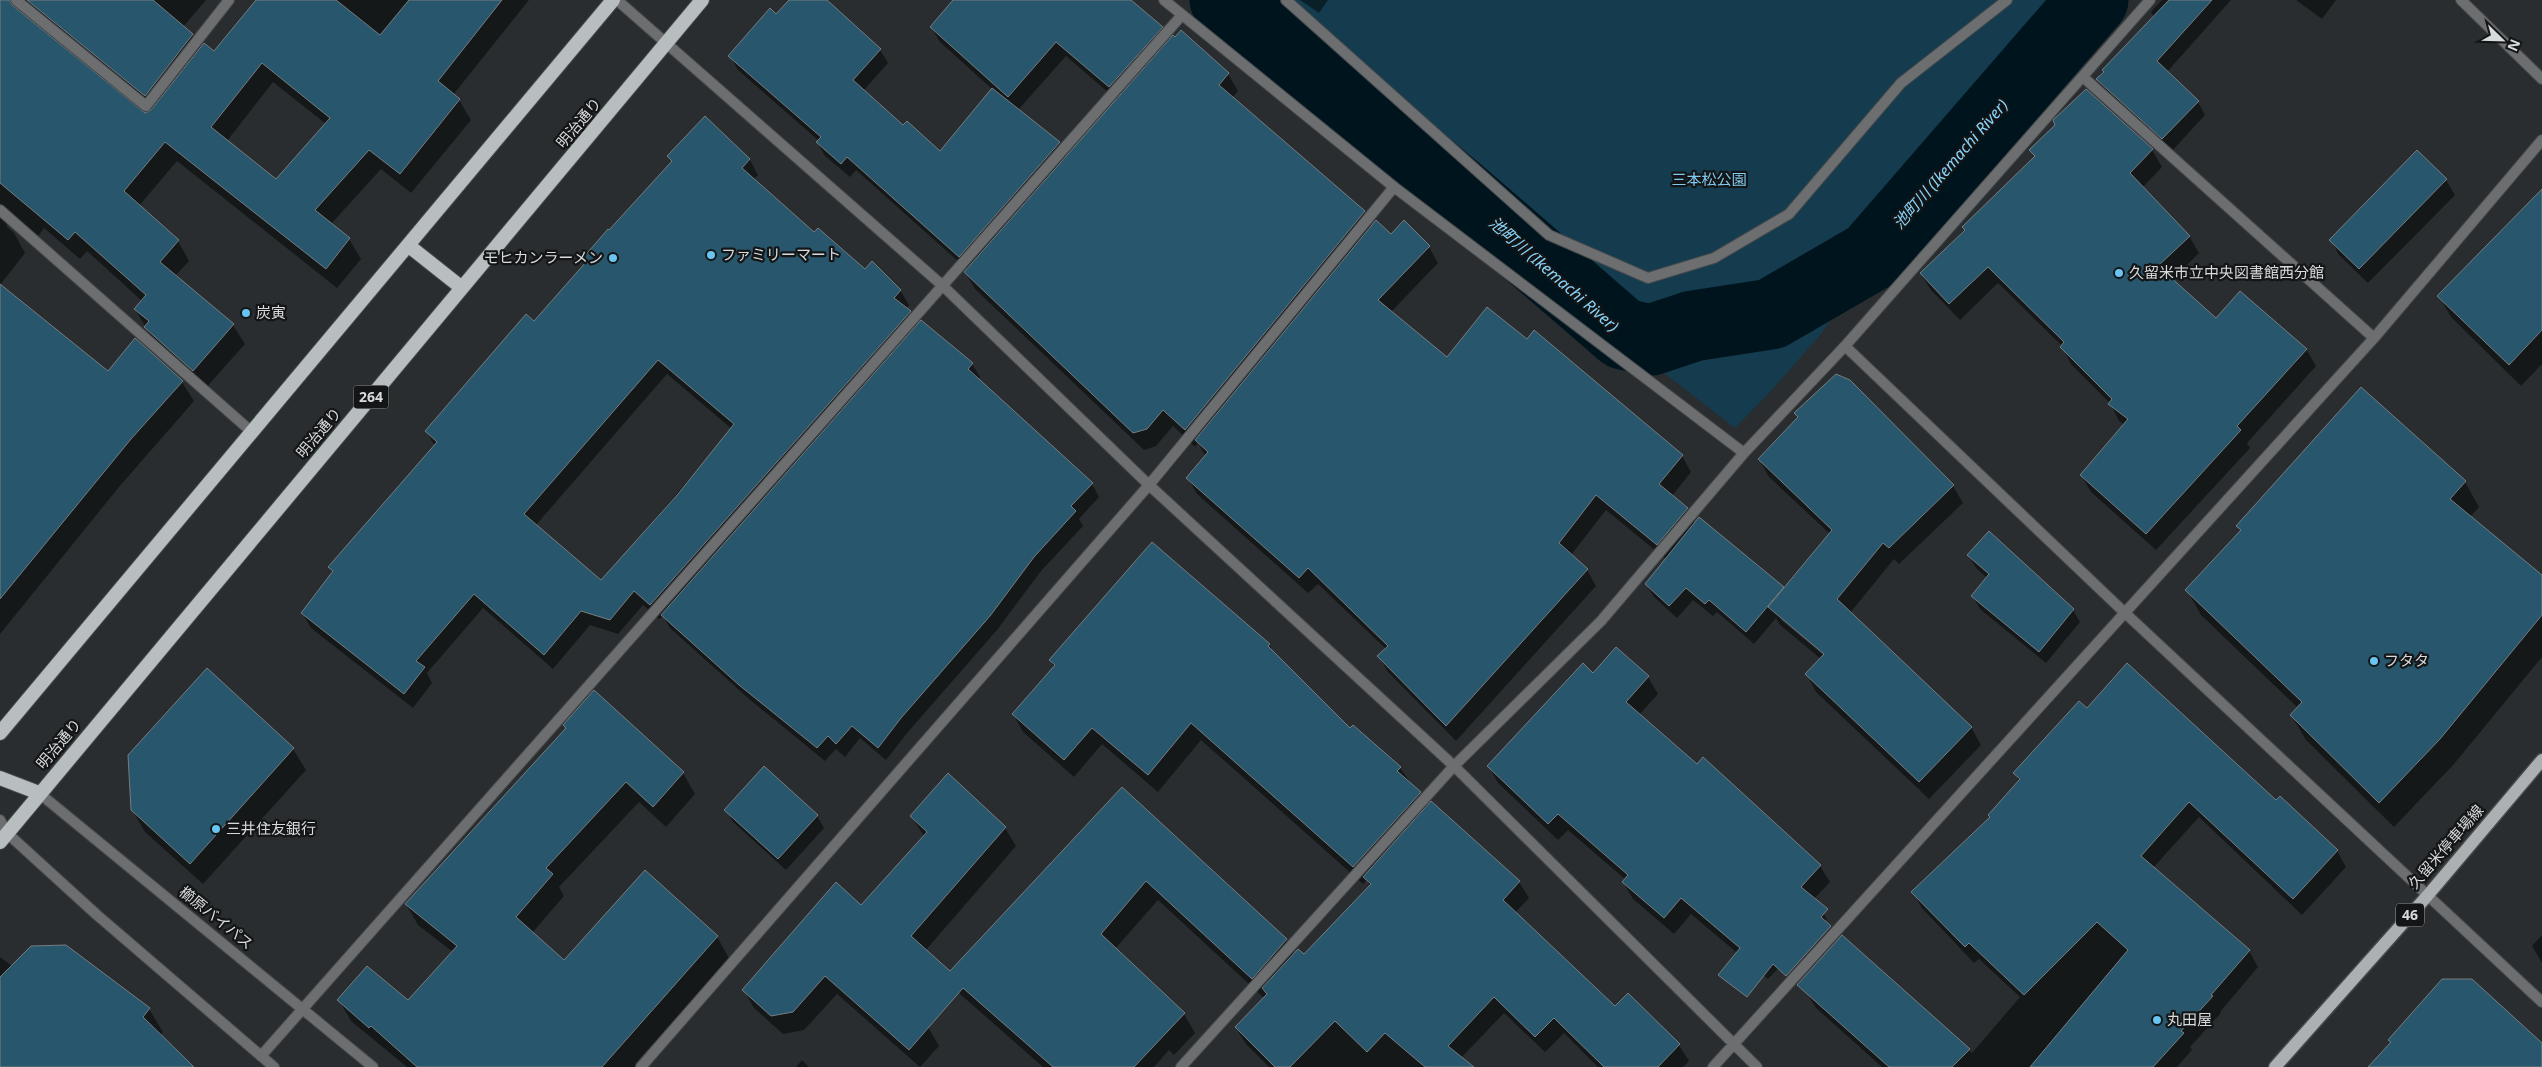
<svg xmlns="http://www.w3.org/2000/svg" width="2542" height="1067" font-family="'Noto Sans','Noto Sans JP',sans-serif">
  <style>
    .green { fill: #143c4e }
    .shadow { fill: #0007; fill-rule: evenodd }
    .lines { fill: none; stroke-linecap: round; stroke-linejoin: round }
    .river { stroke: #00141e; stroke-width: 71 }
    .building { fill: #28576d; stroke: #777c7f; fill-rule: evenodd }
    .minor-casing { stroke: #45494b; stroke-width: 12 }
    .tertiary-casing { stroke: #45494b; stroke-width: 12 }
    .primary-casing { stroke: #45494b; stroke-width: 15 }
    .trunk-casing { stroke: #45494b; stroke-width: 16 }
    .minor { stroke: #6c6e70; stroke-width: 10 }
    .tertiary { stroke: #6c6e70; stroke-width: 10 }
    .primary { stroke: #acb0b3; stroke-width: 12 }
    .trunk { stroke: #b8bdc0; stroke-width: 14 }
    .poi-dot { fill: #68c4f0; stroke: #131516; stroke-width: 2 }
    .labels { text-anchor: middle; stroke-width: 4.5; stroke-linejoin: round; paint-order: stroke }
    .shield { fill: #131516; stroke: #9da0a1; stroke-width: 1 }
    .shield-label { font-size: 14px; font-weight: bold; fill: #d8dbdc }
    .street-label { font-size: 15px; fill: #d8dbdc; stroke: #131516 }
    .park-label { font-size: 15px; fill: #7fcbf1; stroke: #131516 }
    .poi-label { font-size: 15px; fill: #d8dbdc; stroke: #131516; text-anchor: start }
    .water-label { font-size: 16px; font-style: italic; fill: #88d4fa; stroke: #131516 }
  </style>
  <rect width="100%" height="100%" fill="#292d2f"/>
  <!-- green -->
  <path class="green" d="M1289 0H2059L1820 335 1770 392 1735 428 1245 49Z"/>
  <!-- shadow -->
  <path class="shadow" d="M25 0H206L183 27 192 35 201 49 214 53 257 0H529L453 95 459 100 471 120 411 193 381 169 331 224 349 239 361 259 337 288 177 161 139 206 178 241 189 261 175 276 233 325 245 344 204 390 157 347 135 309 142 301 87 251 80 259 44 228 35 240 10 223 6 226 14 233 25 253 0 285V20L145 114 152 111 33 14ZM273 82 326 124 276 180 227 141Z
    M790 0H825L880 50 888 63 863 91 903 127 940 152 992 89 940 42 931 27 955 0H1129L1162 27 1170 41 1228 74 1238 91 1232 98 1364 212 1372 226 1391 235 1429 247 1438 263 1391 312 1448 359 1527 341 1682 456 1691 472 1672 496 1687 509 1695 523 1784 590 1830 534 1769 477 1759 459 1798 418 1796 414 1953 486 1963 503 1899 564 1894 559 1850 613 1971 727 1981 745 1929 799 1816 692 1807 675 1821 659 1780 625 1776 618 1754 644 1717 612 1713 616 1693 600 1677 618 1654 597 1646 585 1667 560 1606 510 1571 555 1587 570 1596 586 1456 741 1388 672 1379 657 1386 649 1318 584 1308 593 1197 494 1188 478 1206 457 1198 443 1195 447 1173 426 1156 446 1144 450 975 289 965 272 968 270 856 170 850 177 825 156 817 142 819 141 738 70 730 56 776 16ZM1066 56 1117 100 1067 157 1059 143 1018 110ZM1783 618 1830 657 1828 659 1781 620Z
    M1300 0H1328L1319 13Z
    M2162 0H2231L2167 72 2198 102 2205 115 2171 152 2105 93 2097 79 2154 17 2151 12Z
    M2296 0H2336L2322 19Z
    M705 117 750 160 758 175 754 179 815 233 865 270 900 290 909 305 906 309 918 326 972 364 980 377 978 380 1092 484 1099 497 1079 519 1083 526 1041 571 997 630 908 732 886 760 860 738 845 757 836 749 825 761 749 699 670 628 663 616 659 619 643 605 618 634 590 625 553 669 483 608 427 673 432 683 413 708 311 628 302 613 333 573 330 568 435 446 426 431 534 323 586 263 584 259 673 163 669 156ZM667 374 732 429 601 582 536 525Z
    M2031 150H2152L2162 167 2142 188 2189 236 2199 253 2172 280 2217 320 2306 349 2316 366 2247 443 2250 448 2156 550 2091 492 2081 475 2125 425 2119 421 2110 403 2071 364 2062 346 1998 283 1960 320 1931 290 1921 274 2035 157Z
    M2417 151 2446 180 2455 195 2368 283 2339 255 2331 240Z
    M2542 198V364L2521 386 2451 317 2439 296Z
    M0 286 108 373 135 340 182 382 194 401 119 487 0 634Z
    M2465 482 2479 507 2470 517 2542 577V657L2454 764 2394 827 2306 740 2291 715 2298 708 2201 615 2187 590 2241 532 2238 526Z
    M1969 556 2073 610 2080 622 2046 663 1980 609 1973 597 1987 578 1976 568Z
    M1269 644 1276 657 1350 730 1353 727 1400 768 1428 807 1519 882 1529 898 1515 913 1615 1008 1628 994 1679 1045 1689 1061 1683 1067H1598L1564 1033 1545 1052 1504 1013 1461 1058 1472 1067H1269L1246 1044 1236 1028 1264 998 1158 900 1115 949 1184 1014 1195 1033 1174 1055 1169 1050 1154 1067H1043L960 994 949 975 1122 789 1286 940 1294 954 1304 956 1370 886 1367 880 1363 884 1201 740 1158 792 1102 744 1074 777 1023 732 1013 714 1054 667 1050 660Z
    M1593 674 1648 677 1658 694 1639 715 1697 766 1820 866 1830 882 1814 899 1827 919 1768 979 1691 914 1674 934 1633 899 1623 882 1626 880 1568 830 1558 840 1498 783 1489 767Z
    M594 692 683 773 695 794 666 827 639 802 559 887 564 896 532 933 564 962 717 937 729 958 635 1064 637 1067H407L351 1021 339 1000 408 1002 453 952 418 925 406 904 567 729Z
    M2087 709 2276 802 2337 851 2346 867 2302 915 2199 817 2153 868 2249 951 2258 967 2220 1012 2221 1013 2190 1047 2192 1050 2177 1067H1882L1816 1008 1806 992 1848 943 1972 1053 2020 997 1979 959 1974 963 1922 908 1913 892 1991 818 2020 782 2015 773Z
    M293 749 306 770 203 884 145 832 132 810Z
    M726 810 817 816 824 828 786 870 733 822Z
    M911 816 1005 828 1016 846 919 958 928 1027 939 1046 920 1067 837 994 804 1030 783 1034 754 1008 744 990 861 907 924 836Z
    M2542 935V963L2532 946Z
    M0 957 12 966 149 1009 163 1032 160 1036 192 1067H0Z
    M802 1060 809 1067H796Z"/>
  <g class="lines">
    <!-- river -->
    <path class="river" d="M1225 0 1461 194 1623 334 1651 340 1693 326 1771 314 1871 256 2093 0"/>
  </g>
  <!-- building -->
  <path class="building" d="M0 0H9L12 5 145 113 151 110 204 43 214 51 256 0H336L380 35 409 0H502L438 81 460 99 400 174 369 150 315 210 350 238 326 269 165 142 124 191 179 240 160 262 234 324 193 371 144 327 149 321 134 309 146 295 75 232 68 240 0 183ZM262 63 330 118 276 179 211 127Z
    M27 0H153L193 34 145 96Z
    M789 0H827L881 49 853 80 903 125 907 121 940 151 992 88 1060 142 959 257 847 157 841 164 816 142 821 137 728 56 770 8 776 14Z
    M953 0H1131L1163 27 1109 87 1056 42 1008 97 930 27Z
    M2169 0H2212L2157 61 2199 101 2162 139 2096 79 2104 72 2102 70Z
    M1181 30 1229 73 1219 85 1365 211 1185 430 1163 410 1147 429 1133 433 964 272 1173 35 1175 37Z
    M2086 89 2153 149 2130 173 2190 236 2158 266 2216 318 2240 291 2307 349 2237 426 2241 430 2146 534 2080 475 2128 419 2108 404 2112 399 2060 347 2064 342 1988 267 1949 304 1920 273 1965 230 1962 227 2035 156 2029 150 2055 125 2053 120Z
    M705 116 750 159 742 168 814 232 818 228 865 269 872 261 901 290 894 298 911 311 650 605 634 591 610 620 581 611 544 655 474 594 416 661 425 667 404 694 301 613 333 571 328 567 437 442 425 431 526 314 534 321 586 262 582 259 608 229 609 230 672 161 667 156ZM658 360 734 424 678 494 601 580 524 514Z
    M2417 150 2447 179 2359 269 2329 240Z
    M2542 189V330L2509 365 2437 296Z
    M1376 220 1391 234 1404 220 1430 246 1378 300 1447 357 1487 307 1527 339 1534 330 1683 455 1659 484 1688 508 1657 545 1596 495 1559 543 1588 569 1446 726 1377 656 1388 646 1308 568 1299 578 1186 478 1208 452 1195 440Z
    M0 284 108 371 135 338 183 381 131 439 0 599Z
    M921 320 973 363 968 369 1093 483 1071 506 1076 511 1034 557 990 616 901 718 878 748 852 726 836 744 828 736 817 748 739 685 661 615Z
    M1836 374 1850 380 1954 485 1889 548 1883 543 1837 599 1972 727 1919 782 1805 674 1824 654 1768 607 1832 530 1758 459 1798 417 1794 413Z
    M2361 387 2466 481 2450 499 2542 575V615L2440 739 2379 803 2290 715 2302 702 2185 590 2241 530 2236 526Z
    M1699 517 1784 587 1746 632 1709 600 1705 604 1686 588 1669 606 1645 584Z
    M1989 531 2074 609 2039 652 1971 596 1989 574 1967 555Z
    M1152 542 1270 644 1268 646 1350 728 1353 725 1401 767 1397 771 1421 792 1353 867 1191 723 1148 775 1092 728 1064 760 1012 714 1055 665 1049 660Z
    M1616 647 1649 676 1626 702 1697 764 1703 757 1821 865 1801 887 1828 909 1821 917 1831 926 1786 976 1773 964 1747 997 1718 975 1740 948 1681 898 1664 918 1622 882 1628 875 1558 814 1548 824 1487 766 1583 663 1593 673Z
    M2127 663 2276 800 2280 796 2338 850 2293 899 2189 802 2141 856 2250 950 2211 995 2213 996 2181 1031 2184 1033 2153 1067H2030L2128 950 2097 922 2024 995 1969 943 1965 947 1911 892 1990 817 1988 815 2020 779 2013 773 2079 701 2087 708Z
    M207 668 294 748 190 864 131 810 128 755Z
    M594 690 684 772 653 807 626 782 546 868 553 874 516 917 564 960 645 870 718 936 602 1067H417L371 1026 369 1028 337 1000 367 966 408 1000 457 946 405 904 566 728 563 725Z
    M764 766 818 815 778 859 724 810Z
    M948 773 1006 827 911 936 950 971 1122 787 1287 939 1252 979 1146 881 1101 934 1185 1013 1134 1067H1053L963 988 909 1050 825 976 793 1012 771 1016 742 990 836 882 861 905 927 832 910 816Z
    M1431 801 1520 881 1503 900 1615 1006 1628 993 1680 1044 1658 1067H1604L1554 1018 1535 1037 1494 997 1448 1046 1474 1067H1425L1385 1033 1367 1052 1335 1021 1290 1067H1275L1235 1027 1267 994 1262 988 1298 949 1304 954 1371 884 1363 877Z
    M1842 935 1970 1049 1952 1067H1889L1797 985Z
    M66 945 150 1008 143 1017 194 1067H0V977L31 946Z
    M2442 979H2472L2542 1043V1067H2368L2391 1042 2388 1040Z"/>
  <g class="lines">
    <!-- minor casing -->
    <g class="minor-casing">
      <path id="minor" d="M16 0 146 106 229 0
        M617 0 943 286 1149 485 1454 766 1757 1067
        M1164 0 1394 187 1744 453
        M1286 0 1549 235 1648 278 1714 258 1789 214 1901 83 2007 0
        M2083 77 2374 338
        M0 210 253 433
        M1845 346 2124 612 2542 1002
        M261 1056 1182 15
        M641 1067 1149 485 1394 187
        M1181 1067 1454 766 1601 621 1744 453 1845 346 2150 0
        M1713 1067 2374 338 2542 140"/>
    </g>
    <!-- tertiary casing -->
    <g class="tertiary-casing">
      <path id="tertiary" d="M2461 0 2542 79
        M39 793 373 1067
        M0 820 7 833 97 915 274 1067"/>
    </g>
    <!-- primary casing -->
    <g class="primary-casing">
      <path id="primary" d="M2275 1067 2428 895 2542 760"/>
    </g>
    <!-- trunk casing -->
    <g class="trunk-casing">
      <path id="trunk" d="M409 246 462 288
        M0 733 613 0
        M0 778 39 793
        M0 842 702 0"/>
    </g>
    <!-- minor -->
    <use href="#minor" class="minor"/>
    <!-- tertiary -->
    <use href="#tertiary" class="tertiary"/>
    <!-- primary -->
    <use href="#primary" class="primary"/>
    <!-- trunk -->
    <use href="#trunk" class="trunk"/>
  </g>
  <!-- markers -->
  <g class="poi-dot">
    <circle cx="711" cy="255" r="5"/>
    <circle cx="613" cy="258" r="5"/>
    <circle cx="2119" cy="273" r="5"/>
    <circle cx="246" cy="313" r="5"/>
    <circle cx="2374" cy="661" r="5"/>
    <circle cx="216" cy="829" r="5"/>
    <circle cx="2157" cy="1020" r="5"/>
  </g>
  <g class="labels">
    <!-- shield labels -->
    <g class="shield">
      <rect x="353.5" y="385.5" width="35" height="23" rx="4"/>
      <rect x="2396" y="903.5" width="28" height="23" rx="4"/>
    </g>
    <g class="shield-label">
      <text x="371" y="402">264</text>
      <text x="2410" y="920">46</text>
    </g>
    <!-- street labels -->
    <g class="street-label">
      <text transform="translate(579 123) rotate(-50)" y="5">明治通り</text>
      <text transform="translate(319 433) rotate(-50)" y="5">明治通り</text>
      <text transform="translate(59 744) rotate(-50)" y="5">明治通り</text>
      <text transform="translate(2446 847) rotate(-49)" y="5">久留米停車場線</text>
      <text transform="translate(216 918) rotate(39)" y="5">櫛原バイパス</text>
    </g>
    <!-- park labels -->
    <g class="park-label">
      <text x="1709" y="185">三本松公園</text>
    </g>
    <!-- poi labels -->
    <g class="poi-label">
      <text x="721" y="260">ファミリーマート</text>
      <text x="603" y="263" text-anchor="end">モヒカンラーメン</text>
      <text x="2129" y="278">久留米市立中央図書館西分館</text>
      <text x="256" y="318">炭寅</text>
      <text x="2384" y="666">フタタ</text>
      <text x="226" y="834">三井住友銀行</text>
      <text x="2167" y="1025">丸田屋</text>
    </g>
    <!-- water labels -->
    <g class="water-label">
      <text transform="translate(1950 164) rotate(-49)" y="6">池町川 (Ikemachi River)</text>
      <text transform="translate(1554 274) rotate(41)" y="6">池町川 (Ikemachi River)</text>
    </g>
  </g>
  <!-- north arrow -->
  <g transform="translate(2502 40) rotate(113)" stroke="#131516" stroke-width="4" paint-order="stroke">
  <path d="M0-4L9 19L0 12L-9 19Z" fill="#d8dbdc"/>
  <text y="-8" font-size="14" font-weight="bold" text-anchor="middle" fill="#d8dbdc">N</text>
  </g>
</svg>
